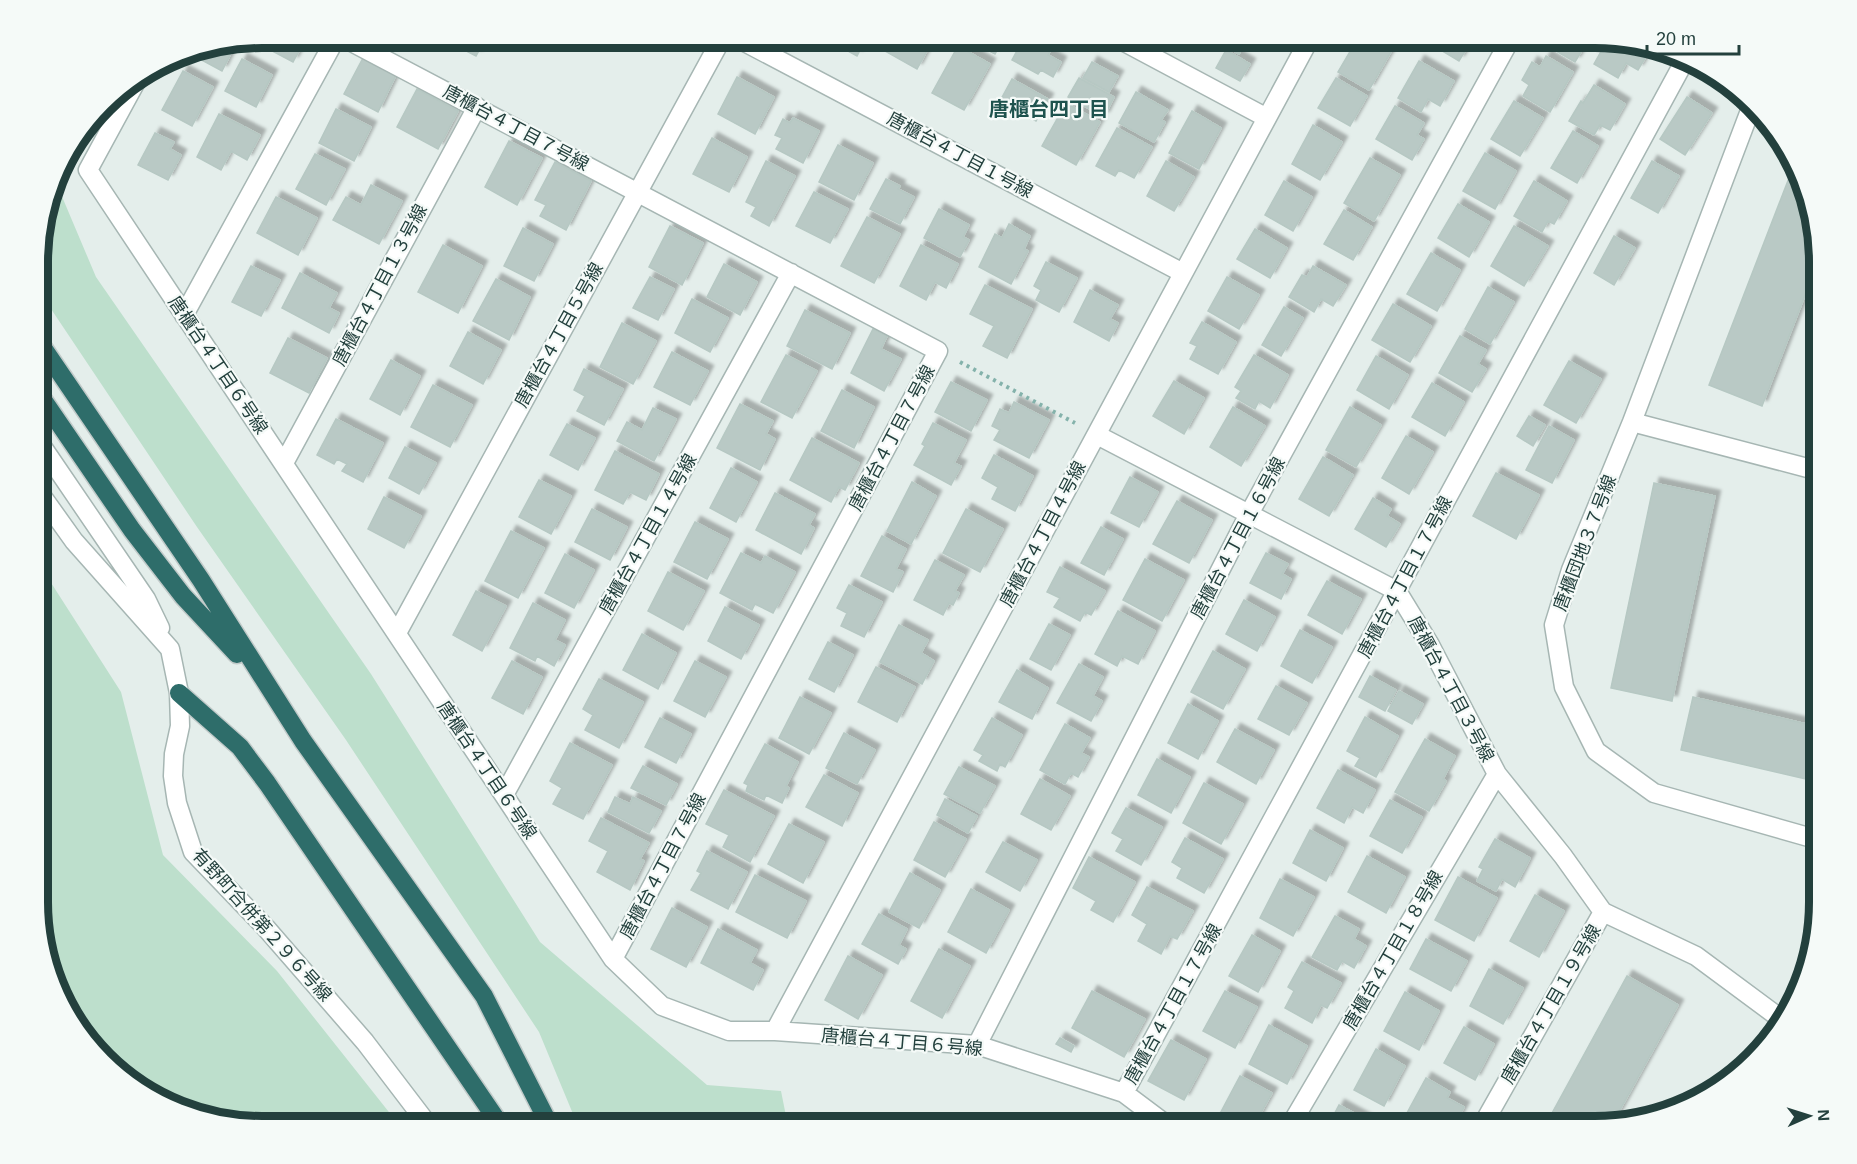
<svg xmlns="http://www.w3.org/2000/svg" width="1857" height="1164" font-family="Arial,'Noto Sans JP',sans-serif">
  <style>
    .green { fill: #bddfcc }
    .building { fill: #b9c9c5; stroke: #b6c8c3; stroke-width: 1.5; filter: url(#shadow) }
    .lines { fill: none; stroke-linecap: round; stroke-linejoin: round }
    .minor-casing { stroke: #a6b6b3; stroke-width: 21 }
    .highway-casing { stroke: #c1cac9; stroke-width: 21 }
    .path { stroke: #84b2ab; stroke-width: 4; stroke-dasharray: 3 4.5; stroke-linecap: butt }
    .minor { stroke: #fff; stroke-width: 18 }
    .highway { stroke: #2e6d6a; stroke-width: 18 }
    .labels { text-anchor: middle; stroke-width: 4.5; stroke-linejoin: round; paint-order: stroke }
    .street-label { font-size: 18px; fill: #23403d; stroke: #f5faf8 }
    .neighbourhood-label { font-size: 20px; font-weight: bold; fill: #1e534e; stroke: #f5faf8 }
    .rim { fill: none; stroke: #23403d; stroke-width: 8 }
  </style>
  <defs>
    <filter id="shadow"><feDropShadow dx="5.5" dy="-5.5" stdDeviation="1.5" flood-color="#0004"/></filter>
  </defs>
  <rect width="100%" height="100%" fill="#e4eeeb"/>
  <!-- green -->
  <path class="green" d="M55 180 96 277 371 674 540 942 707 1085 781 1091 788 1126H578L539 1032 346 740 197 527 39 291V233Z
    M39 564 121 692 163 855 277 971 400 1126H261L203 1119 137 1089 75 1027 39 931Z"/>
  <!-- building -->
  <path class="building" d="M263 38H306L293 62 259 44Z
    M441 38H486L476 56Z
    M827 38H877L874 44 866 39 857 56 826 39Z
    M893 38H934L917 69 885 51Z
    M964 38H1004L995 54Z
    M1024 38H1040L1054 45 1048 55 1061 62 1053 77 1041 70 1038 74 1012 60Z
    M1209 38H1248L1239 54Z
    M1358 38H1387L1396 43 1369 90 1338 72Z
    M1432 38H1473L1459 61 1429 43Z
    M1548 38H1579L1587 42 1575 62 1544 44Z
    M1608 39 1638 43 1650 50 1638 70 1626 63 1618 78 1594 64Z
    M237 42 222 71 187 52Z
    M958 46 990 64 964 110 932 93Z
    M1226 50 1250 64 1240 81 1216 68Z
    M1546 56 1573 72 1550 112 1523 96 1529 85 1522 80 1532 62 1540 67Z
    M363 58 396 75 378 112 344 94Z
    M242 59 272 75 256 107 225 91Z
    M1419 61 1454 81 1440 106 1428 99 1421 112 1398 98Z
    M1092 62 1118 76 1109 92 1083 78Z
    M183 71 213 87 192 126 162 110Z
    M737 77 774 97 755 134 718 114Z
    M1079 78 1114 97 1104 117 1068 97Z
    M1336 78 1367 96 1350 126 1318 108Z
    M1012 79 1048 99 1036 121 1000 101Z
    M1594 85 1625 104 1610 130 1600 125 1594 135 1569 121 1581 101 1583 103Z
    M417 89 458 111 438 149 397 127Z
    M1136 92 1168 110 1161 120 1165 122 1154 142 1119 123Z
    M1687 97 1712 113 1685 155 1660 139Z
    M1514 101 1543 118 1520 156 1491 139Z
    M1066 103 1100 122 1076 165 1042 146Z
    M1395 106 1424 123 1417 135 1424 139 1412 160 1376 139Z
    M336 109 371 127 354 161 319 143Z
    M1192 111 1221 128 1199 169 1169 153Z
    M219 114 260 135 247 160 231 151 221 170 197 157Z
    M793 118 819 131 803 163 776 149 782 138 775 135 783 119 790 123Z
    M1313 125 1342 142 1320 180 1292 164Z
    M1117 128 1152 147 1134 178 1119 170 1115 176 1096 166Z
    M1573 131 1598 146 1577 183 1551 168Z
    M155 133 174 142 170 149 181 155 168 180 138 165Z
    M712 138 747 157 729 192 693 174Z
    M509 141 542 158 517 205 485 187Z
    M838 145 873 163 854 200 819 182Z
    M1485 153 1516 171 1495 209 1463 191Z
    M315 154 345 169 326 205 296 189Z
    M1370 158 1400 175 1374 221 1344 203Z
    M766 161 795 176 769 226 751 216 756 207 746 202Z
    M1166 161 1194 177 1174 211 1147 196Z
    M1652 161 1679 176 1658 213 1631 198Z
    M555 162 591 181 566 230 540 216 546 205 535 200Z
    M1794 165 1819 247V259L1762 406 1709 385Z
    M886 179 900 186 898 189 914 197 900 224 870 209Z
    M1284 181 1312 197 1293 231 1265 215Z
    M1534 181 1567 201 1554 224 1548 221 1542 232 1514 216Z
    M371 185 402 201 379 244 333 220 346 197 361 205Z
    M814 192 848 209 830 243 796 226Z
    M276 197 317 218 298 255 257 233Z
    M1458 204 1489 222 1469 257 1438 238Z
    M939 209 969 225 963 237 969 240 960 257 924 238Z
    M1344 210 1372 227 1353 260 1324 244Z
    M867 217 900 234 874 283 841 266Z
    M1009 224 1030 236 1024 249 1028 251 1011 284 979 267 995 234 1002 238Z
    M670 226 703 243 682 285 649 267Z
    M1514 226 1548 246 1524 286 1491 266Z
    M523 228 553 244 534 281 504 266Z
    M1255 229 1287 248 1270 278 1237 259Z
    M1614 236 1635 248 1614 285 1594 273Z
    M443 245 482 266 458 313 418 292Z
    M921 245 958 264 946 288 935 282 926 300 900 286Z
    M1431 253 1460 270 1437 311 1407 294Z
    M1046 262 1077 278 1059 312 1036 300 1041 290 1034 286Z
    M724 264 757 282 740 315 707 297Z
    M251 266 280 280 261 316 232 302Z
    M1313 266 1346 285 1333 306 1321 299 1314 312 1289 297 1302 275 1307 277Z
    M300 273 337 293 329 308 339 313 329 333 282 308Z
    M650 277 674 289 658 320 633 308Z
    M1227 277 1259 295 1239 329 1208 311Z
    M496 279 530 297 509 340 473 321Z
    M985 285 1032 309 1007 358 983 346 994 326 970 314Z
    M1488 287 1514 302 1490 344 1465 329Z
    M1090 290 1118 305 1110 319 1118 323 1109 341 1074 322Z
    M692 299 728 318 710 352 675 333Z
    M1393 304 1431 326 1410 362 1372 340Z
    M1284 307 1303 318 1281 356 1262 345Z
    M805 310 850 333 832 369 787 346Z
    M1202 322 1236 342 1218 374 1190 359 1197 346 1190 343Z
    M622 323 656 341 633 384 600 367Z
    M873 329 887 336 881 349 901 359 884 391 851 373Z
    M468 332 501 350 483 384 450 366Z
    M1460 336 1486 350 1478 364 1486 369 1472 392 1439 373Z
    M288 338 327 358 309 393 270 373Z
    M672 352 708 371 690 405 654 387Z
    M786 355 817 371 792 418 761 402Z
    M1254 355 1288 375 1270 408 1259 401 1255 409 1236 398 1241 391 1235 387Z
    M1376 356 1408 375 1389 409 1357 390Z
    M391 360 420 376 400 415 370 399Z
    M1569 361 1601 379 1576 423 1544 405Z
    M584 369 623 389 604 425 577 411 585 396 574 390Z
    M1174 381 1204 398 1184 434 1153 416Z
    M951 382 987 400 971 431 935 412Z
    M1432 383 1464 402 1445 436 1412 417Z
    M433 385 472 405 450 447 411 427Z
    M842 390 874 407 854 448 821 431Z
    M1014 402 1049 420 1029 458 994 440 1000 430 992 426 1000 409 1009 413Z
    M740 404 773 421 766 434 775 439 760 470 717 448Z
    M1233 407 1265 426 1241 466 1210 447Z
    M1350 407 1381 425 1356 467 1326 450Z
    M653 408 676 419 654 461 617 441 627 422 642 430Z
    M1529 416 1545 425 1533 446 1517 436Z
    M336 419 383 443 363 482 342 471 347 464 337 459 334 464 317 455Z
    M933 423 966 440 954 463 961 466 951 485 914 465 925 446 922 444Z
    M567 424 595 438 578 470 550 455Z
    M1549 426 1574 440 1552 483 1526 470Z
    M1406 436 1433 452 1409 494 1382 478Z
    M812 438 859 463 845 490 839 487 831 502 790 480Z
    M405 447 436 463 419 494 389 478Z
    M615 451 659 474 646 500 630 492 623 504 595 490Z
    M994 455 1033 476 1015 511 992 499 998 487 982 478Z
    M1323 457 1353 475 1329 516 1299 499Z
    M731 468 757 482 736 522 710 508Z
    M1496 473 1539 495 1516 539 1473 516Z
    M1130 477 1158 492 1139 527 1111 513Z
    M539 480 571 496 551 534 519 517Z
    M912 482 936 496 911 544 887 531Z
    M1654 483 1715 496 1672 701 1611 688Z
    M775 493 815 514 809 525 814 528 801 554 756 530Z
    M384 497 421 516 404 548 368 529Z
    M1373 498 1391 509 1387 516 1400 524 1386 547 1355 529Z
    M1177 501 1212 520 1189 563 1153 544Z
    M592 509 627 527 610 560 575 542Z
    M966 509 1003 529 980 572 943 553Z
    M695 522 728 539 707 579 674 562Z
    M1101 527 1123 539 1104 575 1081 563Z
    M511 531 544 548 518 598 485 581Z
    M882 536 906 549 896 569 903 572 893 592 861 576Z
    M741 553 761 563 765 556 795 572 773 613 755 604 752 610 720 593Z
    M1266 553 1288 564 1282 574 1291 579 1281 599 1250 583Z
    M565 554 594 570 574 608 545 593Z
    M1145 559 1184 580 1162 621 1123 600Z
    M935 560 964 575 955 591 959 593 953 605 949 603 943 615 914 600Z
    M1060 567 1105 591 1091 615 1085 612 1080 621 1054 607 1060 598 1047 592Z
    M668 572 704 591 683 630 648 611Z
    M1327 581 1361 599 1342 634 1308 615Z
    M849 585 882 602 864 637 841 626 847 613 837 608Z
    M476 591 506 606 482 651 453 635Z
    M1244 600 1275 617 1257 651 1226 634Z
    M533 603 565 620 555 640 565 645 554 666 537 656 535 661 510 648Z
    M725 607 759 625 741 659 708 641Z
    M1118 611 1155 631 1138 664 1122 656 1117 666 1095 654Z
    M1049 624 1070 635 1051 670 1030 659Z
    M899 625 928 640 921 653 934 661 922 684 880 662Z
    M1300 630 1332 647 1312 683 1281 666Z
    M642 634 676 653 658 689 623 670Z
    M828 642 853 655 834 692 809 679Z
    M1213 651 1245 669 1223 709 1191 692Z
    M512 661 542 677 523 714 492 698Z
    M695 661 726 677 705 717 674 701Z
    M1079 664 1103 677 1093 696 1102 701 1091 721 1057 703Z
    M876 667 915 687 897 722 858 702Z
    M1017 670 1048 688 1032 719 999 702Z
    M1370 676 1396 690 1385 711 1359 697Z
    M599 679 643 702 619 748 585 730 593 715 583 709Z
    M1276 686 1307 703 1289 735 1258 719Z
    M1399 691 1423 704 1412 724 1388 711Z
    M800 697 831 713 809 754 779 738Z
    M1693 697 1819 727V782L1681 750Z
    M1188 704 1218 721 1198 759 1168 743Z
    M1365 717 1398 736 1376 777 1355 766 1360 758 1347 751Z
    M660 718 691 734 676 763 645 747Z
    M992 718 1022 735 1005 767 1000 764 997 771 979 761 983 755 974 750Z
    M1065 724 1090 738 1081 753 1089 757 1078 777 1071 773 1065 784 1040 770Z
    M1235 729 1274 750 1256 784 1217 762Z
    M844 733 875 750 857 784 826 768Z
    M1425 739 1455 756 1443 779 1446 781 1429 811 1395 792Z
    M570 743 612 765 583 819 553 804 562 788 550 781Z
    M765 744 798 762 786 786 789 788 782 803 766 795 764 800 746 791 748 785 744 783Z
    M1157 759 1190 777 1171 813 1138 795Z
    M643 766 677 784 666 805 631 788Z
    M959 767 995 786 980 813 944 794Z
    M1338 770 1375 790 1363 813 1352 807 1344 823 1317 808Z
    M824 775 858 793 842 826 806 807Z
    M1040 779 1070 796 1051 830 1021 814Z
    M1204 783 1243 804 1221 844 1183 823Z
    M724 790 774 816 750 862 723 847 729 835 706 824Z
    M615 797 630 804 633 797 661 811 649 833 608 812Z
    M945 799 977 816 968 833 937 815Z
    M1390 800 1422 817 1402 853 1370 836Z
    M1126 808 1162 827 1141 865 1116 851 1123 839 1112 833Z
    M601 818 649 843 640 859 644 861 630 890 597 872 608 851 589 841Z
    M934 822 966 839 945 877 914 860Z
    M789 824 824 842 803 883 768 864Z
    M1310 830 1343 848 1326 881 1293 863Z
    M1185 838 1223 859 1204 893 1177 878 1182 868 1172 862Z
    M1495 839 1530 858 1515 887 1502 879 1496 891 1477 881 1483 869 1479 867Z
    M1003 842 1037 860 1020 891 986 872Z
    M707 851 747 872 728 909 691 890 701 873 697 871Z
    M1367 856 1405 877 1386 913 1348 892Z
    M1089 857 1135 882 1113 922 1091 910 1096 901 1073 888Z
    M910 873 940 890 919 928 889 912Z
    M755 875 806 901 787 938 736 912Z
    M1458 877 1497 898 1474 941 1435 920Z
    M1280 879 1314 897 1293 936 1260 918Z
    M1147 887 1193 911 1177 939 1170 936 1161 954 1138 941 1147 924 1132 915Z
    M971 889 1009 910 986 953 948 932Z
    M1535 895 1564 911 1539 957 1510 941Z
    M672 908 707 927 686 967 651 949Z
    M879 914 907 929 899 945 906 949 898 964 862 944Z
    M1335 916 1359 929 1354 939 1366 946 1354 968 1342 961 1337 970 1312 957Z
    M718 929 757 950 750 963 763 970 753 990 701 963Z
    M1252 935 1280 951 1258 992 1229 976Z
    M1426 939 1467 961 1451 991 1410 969Z
    M939 949 970 966 942 1018 911 1001Z
    M848 956 882 975 858 1019 825 1000Z
    M1302 962 1341 983 1327 1008 1321 1005 1312 1023 1285 1008 1294 991 1288 987Z
    M1489 969 1523 988 1503 1024 1470 1006Z
    M1627 976 1678 1005 1611 1126H1545Z
    M1092 991 1145 1019 1124 1057 1072 1028Z
    M1225 991 1257 1007 1235 1048 1203 1031Z
    M1405 992 1439 1011 1419 1050 1384 1031Z
    M1269 1025 1307 1046 1287 1084 1249 1064Z
    M1464 1027 1494 1044 1475 1080 1444 1063Z
    M1060 1038 1074 1046 1071 1052 1056 1044Z
    M1171 1040 1206 1059 1184 1100 1148 1081Z
    M1376 1049 1405 1066 1384 1106 1354 1090Z
    M1240 1076 1272 1093 1257 1120 1263 1123 1261 1126H1216L1214 1125Z
    M1426 1078 1450 1092 1447 1098 1464 1107 1454 1126H1431L1407 1113Z
    M1339 1105 1376 1125V1126H1328Z"/>
  <g class="lines">
    <!-- minor casing -->
    <g class="minor-casing">
      <path id="minor" d="M344 38 938 351 613 959
        M737 38 1183 273
        M1117 38 1267 118
        M138 78 88 170 613 959 662 1006 729 1031H775L977 1045 1124 1093 1168 1126
        M1751 108 1632 422 1571 570 1554 625 1564 687 1596 751 1654 793 1819 840
        M184 315 336 38
        M1632 422 1819 471
        M1097 435 1397 591 1430 645 1497 774 1563 856 1603 912 1696 956 1781 1019 1783 1024
        M39 442 146 599 160 628
        M284 463 477 107
        M39 492 74 541 170 649 179 693 180 726 174 754 173 776 177 803 193 852 266 928 365 1042 429 1126
        M397 633 722 38
        M504 795 791 273
        M775 1031 1310 38
        M977 1045 1249 514 1511 38
        M1124 1093 1685 60
        M1290 1126 1497 774
        M1482 1126 1603 912"/>
    </g>
    <!-- highway casing -->
    <g class="highway-casing">
      <path id="highway" d="M39 342 201 580 303 741 484 996 550 1126
        M39 394 132 530 183 596 237 654
        M179 693 240 747 267 783 501 1126"/>
    </g>
    <!-- path -->
    <path class="path" d="M960 362 1075 423"/>
    <!-- minor -->
    <use href="#minor" class="minor"/>
    <!-- highway -->
    <use href="#highway" class="highway"/>
  </g>
  <g class="labels">
    <!-- street labels -->
    <g class="street-label">
      <text transform="translate(516 128) rotate(28)" y="6">唐櫃台４丁目７号線</text>
      <text transform="translate(960 155) rotate(28)" y="6">唐櫃台４丁目１号線</text>
      <text transform="translate(380 285) rotate(-62)" y="6">唐櫃台４丁目１３号線</text>
      <text transform="translate(559 335) rotate(-61)" y="6">唐櫃台４丁目５号線</text>
      <text transform="translate(218 365) rotate(56)" y="6">唐櫃台４丁目６号線</text>
      <text transform="translate(892 438) rotate(-62)" y="6">唐櫃台４丁目７号線</text>
      <text transform="translate(648 534) rotate(-61)" y="6">唐櫃台４丁目１４号線</text>
      <text transform="translate(1043 534) rotate(-62)" y="6">唐櫃台４丁目４号線</text>
      <text transform="translate(1238 538) rotate(-62)" y="6">唐櫃台４丁目１６号線</text>
      <text transform="translate(1585 543) rotate(-69)" y="6">唐櫃団地３７号線</text>
      <text transform="translate(1405 577) rotate(-62)" y="6">唐櫃台４丁目１７号線</text>
      <text transform="translate(1451 689) rotate(62)" y="6">唐櫃台４丁目３号線</text>
      <text transform="translate(487 770) rotate(56)" y="6">唐櫃台４丁目６号線</text>
      <text transform="translate(663 866) rotate(-62)" y="6">唐櫃台４丁目７号線</text>
      <text transform="translate(262 925) rotate(48)" y="6">有野町合併第２９６号線</text>
      <text transform="translate(1393 950) rotate(-60)" y="6">唐櫃台４丁目１８号線</text>
      <text transform="translate(1173 1004) rotate(-61)" y="6">唐櫃台４丁目１７号線</text>
      <text transform="translate(1551 1004) rotate(-60)" y="6">唐櫃台４丁目１９号線</text>
      <text transform="translate(902 1042) rotate(5)" y="6">唐櫃台４丁目６号線</text>
    </g>
    <!-- neighbourhood labels -->
    <g class="neighbourhood-label">
      <text x="1049" y="116">唐櫃台四丁目</text>
    </g>
  </g>
  <!-- crop -->
  <path d="M0 0H1857V1164H0ZM262 48H1595A214 214 0 0 1 1809 262V902A214 214 0 0 1 1595 1116H262A214 214 0 0 1 48 902V262A214 214 0 0 1 262 48Z" fill="#f5faf8" fill-rule="evenodd"/>
  <path class="rim" d="M262 48H1595A214 214 0 0 1 1809 262V902A214 214 0 0 1 1595 1116H262A214 214 0 0 1 48 902V262A214 214 0 0 1 262 48Z"/>
  <!-- north arrow -->
  <g transform="translate(1809 1116) rotate(87)" stroke="#f5faf8" stroke-width="4.5" paint-order="stroke">
  <path d="M0-4.5L10 22L0 15L-10 22Z" fill="#23403d"/>
  <text y="-9" font-size="16" font-weight="bold" text-anchor="middle" fill="#23403d">N</text>
  </g>
  <!-- scale -->
  <path d="M1647 45v9h92v-9" fill="none" stroke="#23403d" stroke-width="3"/>
  <text x="1656" y="45" font-size="18" fill="#23403d" stroke="#f5faf8" stroke-width="4.5" paint-order="stroke">20 m</text>
</svg>
